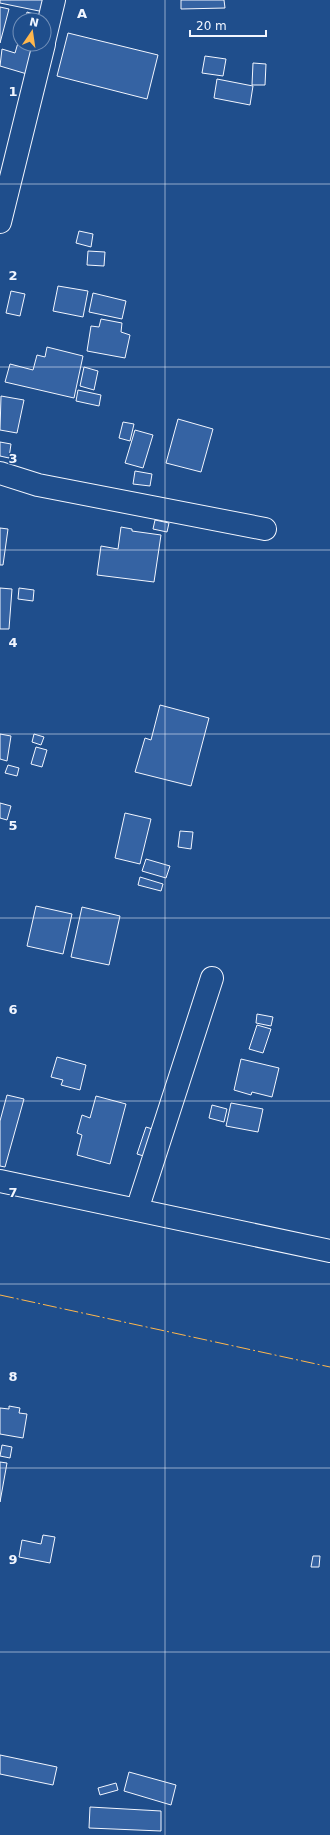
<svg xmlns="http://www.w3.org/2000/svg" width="330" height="1835" font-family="'DejaVu Sans',sans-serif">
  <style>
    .building { fill: #3563a3; stroke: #f2f6ff }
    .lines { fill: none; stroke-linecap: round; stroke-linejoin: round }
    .street-casing { stroke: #f2f6ff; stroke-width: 24 }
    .street { stroke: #1f4e8c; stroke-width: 22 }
    .power { stroke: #ffb74d; stroke-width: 1; stroke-dasharray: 14 3 2 3; stroke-linecap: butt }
    .grid { fill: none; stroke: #f2f6ff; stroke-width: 1; stroke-opacity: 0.55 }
    .grid-label { font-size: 13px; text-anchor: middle; font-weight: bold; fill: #f2f6ff; stroke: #1f4e8c; stroke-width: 3; stroke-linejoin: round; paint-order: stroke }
  </style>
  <rect width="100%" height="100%" fill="#1f4e8c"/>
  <!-- building -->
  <path class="building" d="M0 0H46L44 12 0 3Z
    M181 0H224L225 8 181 9Z
    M0 7 9 9 0 43Z
    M27 12 44 17 43 20H25Z
    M68 33 158 55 147 99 57 76Z
    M20 36V44H36L27 74 0 66 2 49 15 53Z
    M205 56 226 59 223 76 202 73Z
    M253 63 266 64 265 85H252Z
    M217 79 253 86 250 105 214 98Z
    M79 231 93 234 91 247 76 243Z
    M88 251 105 252 104 266 87 265Z
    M58 286 88 291 83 317 53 311Z
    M11 291 25 294 20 316 6 313Z
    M93 293 126 301 122 319 89 312Z
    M101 319 122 323 121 332 130 335 125 358 87 351 91 326 99 327Z
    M47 347 83 356 74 398 5 382 10 364 33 370 37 355 45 357Z
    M84 367 98 371 94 390 80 386Z
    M78 390 101 395 99 406 76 401Z
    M1 396 24 400 17 433 0 430Z
    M178 419 213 429 201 472 166 463Z
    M123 422 134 424 130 441 119 438Z
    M135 430 153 435 143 468 125 463Z
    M0 442 11 444 9 458 0 456Z
    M135 471 152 474 150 486 133 484Z
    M155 520 169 523 167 532 153 529Z
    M121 527 132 529V531L161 535 154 582 97 575 101 546 118 549Z
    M0 528 8 529 3 565H0Z
    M0 588 12 589 9 629H0Z
    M19 588 34 590 33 601 18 599Z
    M160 705 209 718 191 786 135 772 145 738 151 740Z
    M0 734 11 736 7 761 0 759Z
    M34 734 44 737 41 745 32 742Z
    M36 747 47 750 42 767 31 764Z
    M8 765 19 768 17 776 5 773Z
    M0 803 11 806 7 820 0 818Z
    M125 813 151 819 140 864 115 858Z
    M180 831 193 832 191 849 178 847Z
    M146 859 170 866 166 878 142 871Z
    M140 877 163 884 161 891 138 885Z
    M36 906 72 914 63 954 27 946Z
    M82 907 120 916 109 965 71 957Z
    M257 1014 273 1017 271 1026 256 1023Z
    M257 1025 271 1029 263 1053 249 1049Z
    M57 1057 86 1065 80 1090 61 1085 63 1080 51 1077Z
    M241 1059 279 1068 272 1097 252 1092 251 1095 234 1090Z
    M7 1095 24 1099 5 1167 0 1166V1121Z
    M96 1096 126 1104 110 1164 77 1155 82 1135 77 1133 82 1115 90 1118Z
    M231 1103 263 1109 258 1132 226 1126Z
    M212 1105 227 1109 224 1122 209 1118Z
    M146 1127 159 1131 150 1158 137 1154Z
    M9 1406 20 1408 19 1413 27 1414 23 1438 0 1434V1408L9 1409Z
    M2 1445 12 1447 10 1458 0 1456Z
    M0 1462 7 1463 0 1502Z
    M43 1535 55 1537 50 1563 19 1557 22 1540 41 1544Z
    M313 1556H320L319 1567H311Z
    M0 1755 57 1767 53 1785 0 1774Z
    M129 1772 176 1785 171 1805 124 1791Z
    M116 1783 118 1790 100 1795 98 1788Z
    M90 1807 161 1811V1831L89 1828Z"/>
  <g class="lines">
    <!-- street casing -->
    <g class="street-casing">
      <path id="street" d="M44 42 54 0
        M0 222 44 44
        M0 473 38 485 265 529
        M0 1181 330 1251
        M137 1210 212 978"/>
    </g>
    <!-- street -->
    <use href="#street" class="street"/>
    <!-- power -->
    <path class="power" d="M0 1295 330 1367"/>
  </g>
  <!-- grid -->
  <path class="grid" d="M165 0V1835M0 184H330M0 367H330M0 550H330M0 734H330M0 918H330M0 1101H330M0 1284H330M0 1468H330M0 1652H330"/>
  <g class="grid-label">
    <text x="82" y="18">A</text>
    <text x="13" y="96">1</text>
    <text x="13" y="280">2</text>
    <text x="13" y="463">3</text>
    <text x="13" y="647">4</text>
    <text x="13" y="830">5</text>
    <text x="13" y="1014">6</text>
    <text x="13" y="1197">7</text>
    <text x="13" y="1381">8</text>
    <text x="13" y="1564">9</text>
  </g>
  <!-- north arrow -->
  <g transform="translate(32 32) rotate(13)"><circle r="19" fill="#1f4e8c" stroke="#7391ba"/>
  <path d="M0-3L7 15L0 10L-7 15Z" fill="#ffb74d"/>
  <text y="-6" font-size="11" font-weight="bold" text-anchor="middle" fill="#f2f6ff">N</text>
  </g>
  <!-- scale -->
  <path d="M190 30v6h76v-6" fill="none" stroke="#f2f6ff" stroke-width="2"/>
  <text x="196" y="30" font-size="12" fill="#f2f6ff" stroke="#1f4e8c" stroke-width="3" paint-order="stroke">20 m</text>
</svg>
